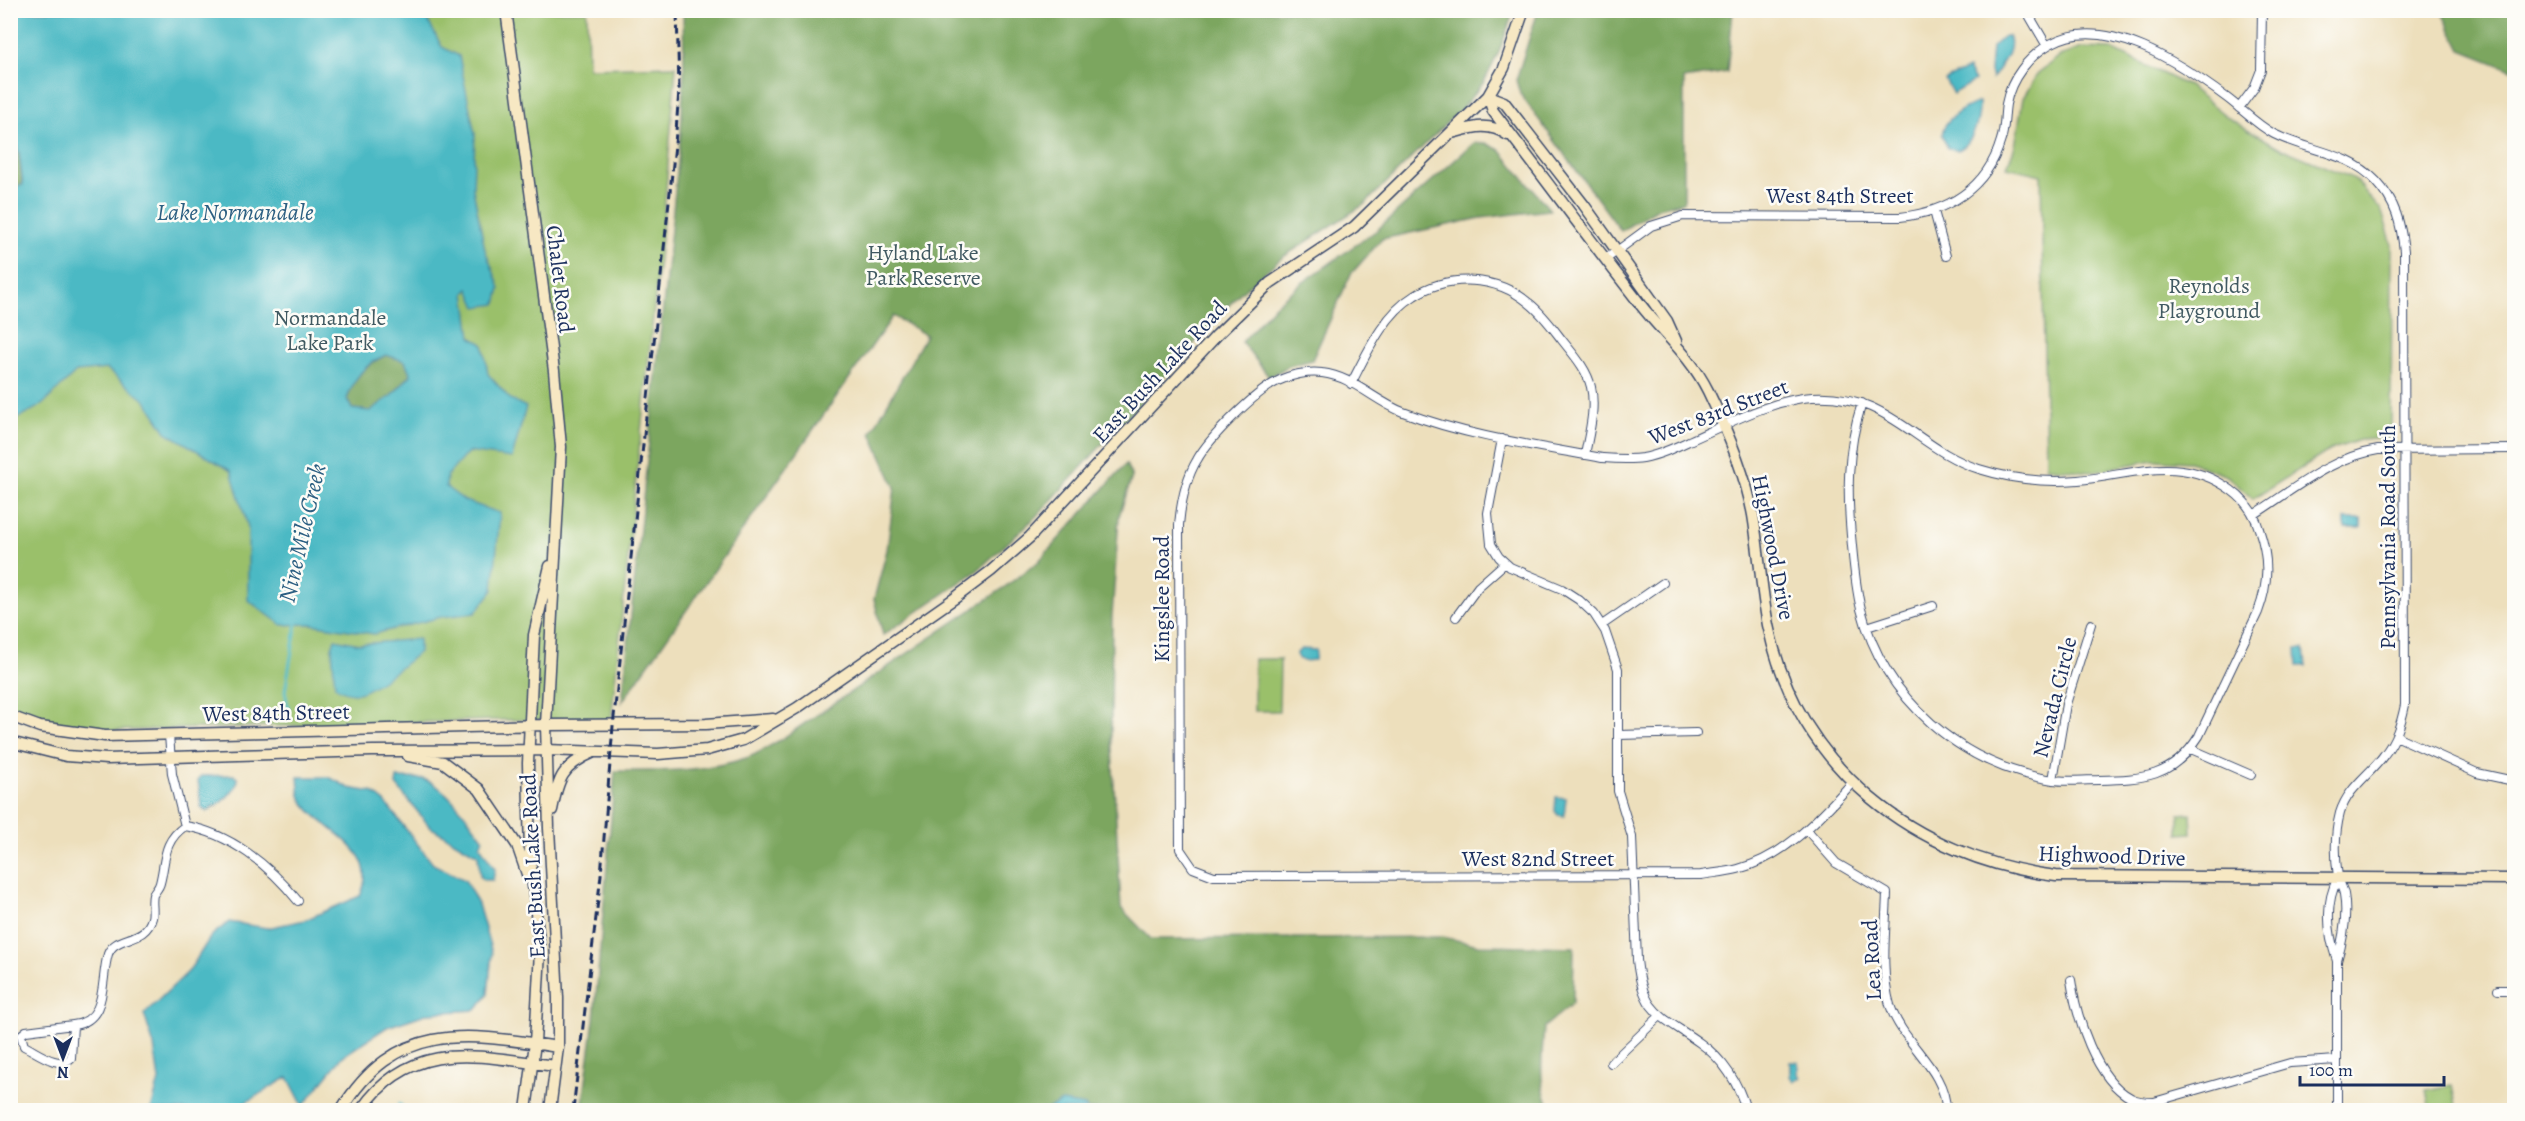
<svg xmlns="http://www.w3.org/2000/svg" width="2525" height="1121" font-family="Alegreya,serif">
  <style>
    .green { fill: #9ac06b; stroke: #5a7864; stroke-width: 1.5 }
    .forest { fill: #7ba65f; stroke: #4b6a5e; stroke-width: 1.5 }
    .water { fill: #4bb9c4; stroke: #337491; stroke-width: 1.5; fill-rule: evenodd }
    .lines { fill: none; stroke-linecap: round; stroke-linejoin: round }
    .stream { stroke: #4bb9c4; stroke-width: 3 }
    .street-casing { stroke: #3a496c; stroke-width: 10 }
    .secondary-casing { stroke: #3a496c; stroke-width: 13 }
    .street { stroke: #fff; stroke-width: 8 }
    .secondary { stroke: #f7e8c3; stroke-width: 10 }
    .rail { stroke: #1b2f5e; stroke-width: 3; stroke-dasharray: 9 4.5; stroke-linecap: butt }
    .labels { text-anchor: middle; stroke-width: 5; stroke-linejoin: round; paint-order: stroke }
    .street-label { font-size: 22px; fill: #1b2f5e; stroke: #fdfcf7 }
    .park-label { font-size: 22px; fill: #415a62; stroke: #fdfcf7 }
    .water-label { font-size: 24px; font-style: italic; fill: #2c5f82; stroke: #fdfcf7 }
  </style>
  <rect width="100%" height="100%" fill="#fdfcf7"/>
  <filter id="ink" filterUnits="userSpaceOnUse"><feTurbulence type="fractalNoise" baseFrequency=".0167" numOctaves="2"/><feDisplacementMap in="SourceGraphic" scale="12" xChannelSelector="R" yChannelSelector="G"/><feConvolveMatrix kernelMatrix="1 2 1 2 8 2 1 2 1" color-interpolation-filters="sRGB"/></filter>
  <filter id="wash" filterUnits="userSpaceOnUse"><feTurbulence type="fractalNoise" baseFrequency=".008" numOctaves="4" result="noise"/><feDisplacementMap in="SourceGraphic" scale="24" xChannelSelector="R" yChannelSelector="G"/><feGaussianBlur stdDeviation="1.35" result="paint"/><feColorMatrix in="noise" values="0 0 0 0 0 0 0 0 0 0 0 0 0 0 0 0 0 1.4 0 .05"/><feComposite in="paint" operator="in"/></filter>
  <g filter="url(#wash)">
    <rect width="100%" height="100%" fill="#eddfbc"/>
    <!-- green -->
    <path class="green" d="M10 11H587L588 68 676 66 665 201 611 720H502L101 731 68 728 11 710Z
      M2082 48 2112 49 2188 86 2230 119 2280 148 2355 179 2382 212 2392 244 2391 438 2360 440 2330 450 2253 499 2227 476 2190 462 2154 460 2090 472 2046 467 2041 175 2007 167 2015 146 2023 98 2038 73 2060 56Z
      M1254 659H1280L1279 711H1254Z
      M2191 813 2192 833 2179 834V814Z
      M2452 1085 2457 1110H2430L2426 1090Z"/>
    <!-- forest -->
    <path class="forest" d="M683 11V10L1514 11 1499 52 1484 82 1463 107 1365 204 1283 257 1241 292 1039 514 977 571 883 635 874 599 887 550 895 487 871 433 926 335 893 316 622 702 681 133 684 68Z
      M1538 11H1733L1727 72 1684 79V202L1658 208 1621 231 1520 94 1516 80Z
      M2441 11H2514V71L2461 50Z
      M10 125 19 153 23 185 17 186 11 182Z
      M1474 143H1486L1500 150 1550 210 1481 218 1382 239 1351 274 1312 360 1289 366 1269 377 1242 342 1275 305 1302 283 1377 230Z
      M386 355 405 361 411 375 391 396 370 411 352 409 347 399C355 376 364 366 386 355Z
      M1126 464 1132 477 1119 516 1112 616 1111 732 1121 908 1151 939 1443 937 1479 945 1574 947 1573 1003 1544 1027C1543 1049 1535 1096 1555 1110H1087L1084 1106 1062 1103 1046 1110H582L594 1020 615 771C659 771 704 772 746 758 758 754 769 746 780 740L1002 589 1038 562Z"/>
    <!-- water -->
    <path class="water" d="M419 11 426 17 442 47 459 56 475 134 473 189 485 250 500 288 496 304 477 307 469 289 465 293 471 337 483 344 488 374 510 399 526 407 512 458 468 452 447 476 446 487 465 501 500 513 493 590 475 613 441 617 374 634 311 624 282 625 248 600V527L231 471 166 432 146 401 107 369 76 372 42 405 11 422 10 242C15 222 10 203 11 182L17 186 23 185 19 153 11 125V11ZM386 355 405 361 411 375 391 396 370 411 352 409 347 399C355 376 364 365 386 355Z
      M2004 36H2008C2015 51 1999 66 1992 79L1990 71 1992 47Z
      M1968 69 1975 81 1953 94 1945 80Z
      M1979 102C1980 118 1974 143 1958 150L1948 149 1942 135C1943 119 1965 107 1979 102Z
      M2345 519H2361V528H2345Z
      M335 639 359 644 419 639V652C408 662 371 691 358 693 349 694 342 691 335 686L332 648Z
      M1301 649 1316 650 1315 660 1303 661 1298 658 1297 653Z
      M2296 649H2304L2306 666H2297Z
      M234 775 238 779C238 791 217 806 207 811L201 807 198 780 201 776Z
      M298 777H329L349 788 372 792 385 802 433 864 465 880 478 904 492 953 488 994 476 1010 429 1013 387 1027 343 1056 303 1106 288 1077 233 1110H151L159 1080 154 1046 144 1014 189 971 211 936 229 922 267 928 305 920 360 896C383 848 321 832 302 800 298 794 299 784 298 777Z
      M397 778C406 779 418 777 426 780 447 788 470 821 483 838L480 846 495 869 493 880H484L480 876 478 855 430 827 396 785Z
      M1556 797 1566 798 1564 816 1558 815 1555 811Z
      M1790 1062H1798V1073L1801 1077 1794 1082 1790 1076Z
      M1062 1102 1085 1106 1087 1110H1046Z"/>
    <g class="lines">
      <!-- stream -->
      <path class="stream" d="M289 712 285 691 297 622
        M399 1104 406 1110"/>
    </g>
  </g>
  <g filter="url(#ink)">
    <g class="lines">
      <!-- street casing -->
      <g class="street-casing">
        <path id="street" d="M2026 10 2047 46
          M2239 108 2254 88 2261 70 2262 10
          M1934 211 1946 256
          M1606 259 1651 226 1683 216 1900 217C1947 212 1987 189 2001 140 2005 129 2004 116 2006 104 2011 78 2028 57 2050 44 2105 12 2184 66 2227 98 2243 110 2257 125 2274 134 2308 151 2349 152 2376 181 2396 202 2401 224 2404 251L2405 705C2401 724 2396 740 2384 755 2369 776 2348 787 2340 813 2335 832 2335 857 2338 877 2339 883 2343 888 2344 894 2348 916 2343 940 2337 961
          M1351 384C1367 353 1384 314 1414 296 1450 273 1497 276 1529 303 1542 313 1552 327 1562 340 1573 354 1587 369 1591 387 1596 409 1589 433 1585 455
          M1502 439 1488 513 1491 544 1499 557 1510 567 1562 589 1579 600 1594 614 1605 631 1618 669V791L1632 837 1637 960C1643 1015 1661 1015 1700 1043 1723 1059 1739 1084 1746 1110
          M2255 514C2294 489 2332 457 2378 450L2514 449
          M1456 617 1478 587 1505 563
          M1602 625 1663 583
          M1867 627 1933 606
          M169 735 172 774 185 826
          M1618 735 1696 733
          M2396 736 2477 773 2514 781
          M2191 749 2251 775
          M2053 780 2066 704 2091 624
          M1853 782C1820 817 1787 856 1738 869 1727 872 1713 873 1701 875L1214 876 1193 868 1180 849 1179 525C1181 502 1185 480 1197 460 1209 438 1255 392 1278 381 1290 375 1308 371 1322 373 1352 376 1376 402 1403 412 1466 436 1536 446 1602 458 1616 459 1629 460 1643 458 1659 455 1674 448 1689 441 1728 424 1770 400 1812 397 1888 392 1916 449 1979 469 2011 479 2045 483 2078 480 2134 475 2180 453 2231 490 2245 500 2254 512 2259 529 2269 558 2269 583 2258 612L2199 736C2173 778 2143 779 2098 780 2083 780 2068 782 2053 780 1961 766 1884 699 1861 609 1856 589 1854 567 1852 546 1847 497 1846 451 1862 403
          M185 826C230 833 270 866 298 901
          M1807 830 1836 863 1887 893C1886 929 1880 971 1890 1005 1902 1044 1946 1069 1946 1110
          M2071 980C2076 1016 2096 1080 2131 1098 2138 1102 2146 1102 2154 1102L2290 1063 2337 1060
          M2498 990H2514
          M73 1025 71 1058C59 1070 37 1052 24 1046L21 1035 26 1031 73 1025C109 1021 100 980 108 954 115 934 145 944 152 918 154 911 151 902 153 895 155 891 159 888 160 883 166 861 162 842 185 826
          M1611 1063 1660 1016
          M2337 1110V961C2328 934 2324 904 2338 878"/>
      </g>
      <!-- secondary casing -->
      <g class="secondary-casing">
        <path id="secondary" d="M506 10 554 371 561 447 546 725 549 828 558 998V1047L550 1110
          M1488 96 1493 111C1542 175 1590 240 1640 304 1664 335 1690 355 1708 391 1727 430 1745 472 1753 515 1759 551 1761 588 1768 625 1798 769 1915 858 2056 876L2514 879
          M1488 96 1504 102 1584 205 1667 321 1676 341
          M1452 133C1474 127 1488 122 1508 135
          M10 716 40 727 105 736 546 725 706 724 773 719
          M10 742 66 756 107 759 372 751 546 750 658 754 707 750 743 740 797 708 955 598 991 571 1030 537 1217 335 1270 283 1354 227 1488 96 1504 68 1524 10
          M408 756 443 762 479 789 517 845 528 877
          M552 810C558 779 562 766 592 753
          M341 1110C397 1020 466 1033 558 1047
          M361 1110C413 1036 480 1057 555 1066
          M526 1110 535 1043 540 951 530 857 528 763 534 635 550 566"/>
      </g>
      <!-- street -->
      <use href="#street" class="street"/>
      <!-- secondary -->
      <use href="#secondary" class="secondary"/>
      <!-- rail -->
      <path class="rail" d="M573 1110 601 875 613 726 675 145 679 90 677 10"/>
    </g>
  </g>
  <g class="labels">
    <!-- street labels -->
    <g class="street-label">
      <text x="1840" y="203">West 84th Street</text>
      <text transform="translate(561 279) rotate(83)" y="8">Chalet Road</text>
      <text transform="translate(1159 371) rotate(-47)" y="8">East Bush Lake Road</text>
      <text transform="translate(1718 411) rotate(-21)" y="8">West 83rd Street</text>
      <text transform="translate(2387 537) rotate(-90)" y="8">Pennsylvania Road South</text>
      <text transform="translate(1774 547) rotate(79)" y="8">Highwood Drive</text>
      <text transform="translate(1161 599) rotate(-90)" y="8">Kingslee Road</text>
      <text transform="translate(2054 697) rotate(-76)" y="8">Nevada Circle</text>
      <text transform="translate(276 712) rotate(-1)" y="8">West 84th Street</text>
      <text transform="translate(2112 855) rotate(2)" y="8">Highwood Drive</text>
      <text x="1538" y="866">West 82nd Street</text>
      <text transform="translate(532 866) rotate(-93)" y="8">East Bush Lake Road</text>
      <text transform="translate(1871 960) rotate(-93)" y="8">Lea Road</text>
    </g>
    <!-- park labels -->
    <g class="park-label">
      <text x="923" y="260">Hyland Lake<tspan x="923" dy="25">Park Reserve</tspan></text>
      <text x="2209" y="293">Reynolds<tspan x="2209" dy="25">Playground</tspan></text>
      <text x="330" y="325">Normandale<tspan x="330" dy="25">Lake Park</tspan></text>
    </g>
    <!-- water labels -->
    <g class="water-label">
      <text x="235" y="220">Lake Normandale</text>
      <text transform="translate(302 533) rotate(-77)" y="8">Nine Mile Creek</text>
    </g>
  </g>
  <!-- margin -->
  <rect width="2525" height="1121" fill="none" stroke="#fdfcf7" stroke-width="36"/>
  <!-- north arrow -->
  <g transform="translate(63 1058) rotate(180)" stroke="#fdfcf7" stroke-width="4.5" paint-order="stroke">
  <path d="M0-4.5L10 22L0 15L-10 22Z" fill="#1b2f5e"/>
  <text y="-9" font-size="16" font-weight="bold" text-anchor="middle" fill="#1b2f5e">N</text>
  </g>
  <!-- scale -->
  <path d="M2300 1076v9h144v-9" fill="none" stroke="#1b2f5e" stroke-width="3"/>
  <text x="2309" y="1076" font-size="18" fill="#1b2f5e" stroke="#fdfcf7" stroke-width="4.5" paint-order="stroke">100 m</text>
</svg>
